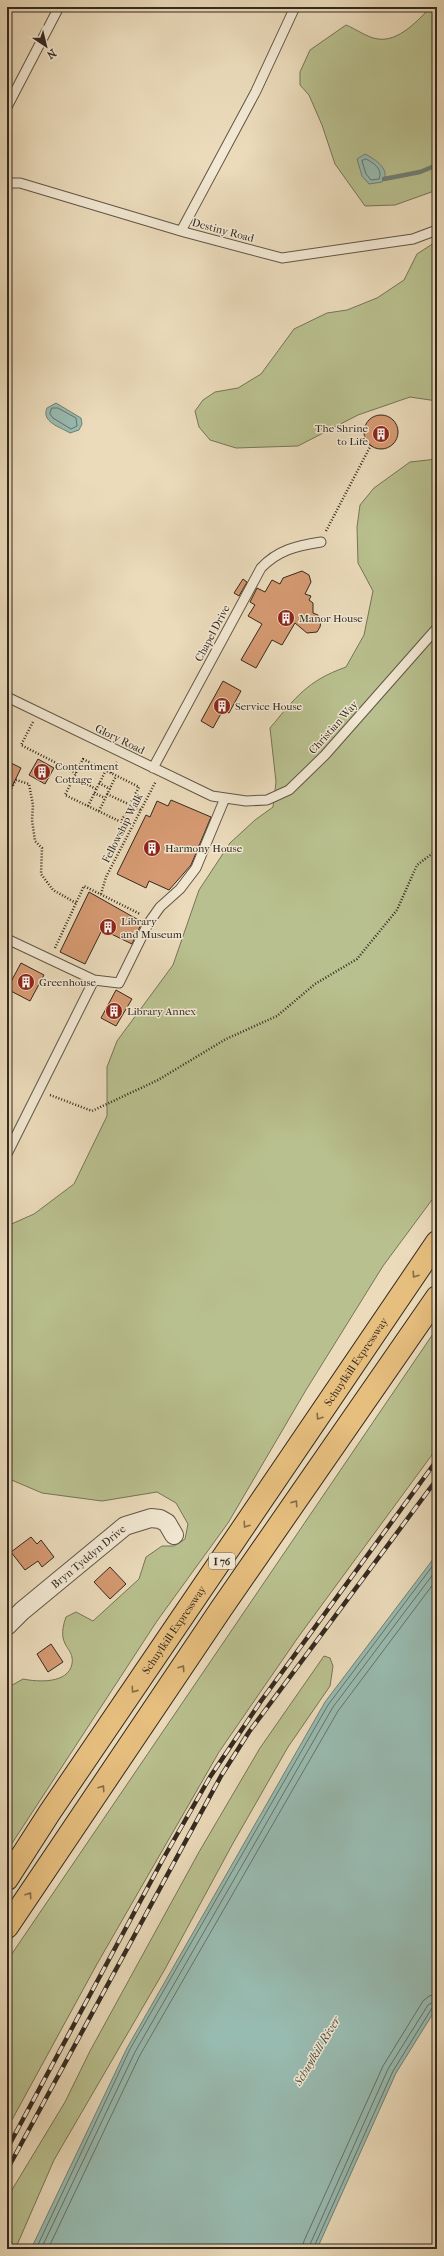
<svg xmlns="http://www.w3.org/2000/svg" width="444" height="2256" font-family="'IM FELL French Canon',serif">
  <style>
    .green { fill: #b9c08f; stroke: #767457 }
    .water { fill: #98bbb1; stroke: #708177 }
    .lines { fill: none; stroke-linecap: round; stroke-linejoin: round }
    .shore { stroke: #667268; stroke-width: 1 }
    .stream { stroke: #708177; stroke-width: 4.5 }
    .building { fill: #d69a72; stroke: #33291f }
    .service-casing { stroke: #615646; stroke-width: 11 }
    .minor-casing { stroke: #615646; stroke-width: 20 }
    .motorway-casing { stroke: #33291f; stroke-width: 24 }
    .path { stroke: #33291f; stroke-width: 2.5; stroke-dasharray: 1 2; stroke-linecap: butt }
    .service { stroke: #f2e8d3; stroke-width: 9 }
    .minor { stroke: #f2e8d3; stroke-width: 18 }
    .motorway { stroke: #e6be7e; stroke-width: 22 }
    .rail-casing { stroke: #33291f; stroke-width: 4.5 }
    .rail { stroke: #f2e8d3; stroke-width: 3; stroke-dasharray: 9; stroke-linecap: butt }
    .oneway { stroke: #846c4a }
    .labels { text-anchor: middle; stroke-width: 3; stroke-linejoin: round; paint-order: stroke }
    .shield { fill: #f2e8d3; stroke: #6c6255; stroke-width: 1 }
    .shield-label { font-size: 10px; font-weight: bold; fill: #33291f }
    .street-label { font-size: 11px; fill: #33291f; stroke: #f2e8d3 }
    .poi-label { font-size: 11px; fill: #33291f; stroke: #f2e8d3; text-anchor: start }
    .water-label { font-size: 12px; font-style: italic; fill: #4c4e44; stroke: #f2e8d3 }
  </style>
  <rect width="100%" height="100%" fill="#ebdbbb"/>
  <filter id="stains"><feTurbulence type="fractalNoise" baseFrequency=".005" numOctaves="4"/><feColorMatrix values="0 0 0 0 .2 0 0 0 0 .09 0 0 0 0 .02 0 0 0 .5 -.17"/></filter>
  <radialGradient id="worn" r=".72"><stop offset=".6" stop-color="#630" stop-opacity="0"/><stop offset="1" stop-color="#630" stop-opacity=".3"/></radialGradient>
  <!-- green -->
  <path class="green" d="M431 7H437V190L395 205 365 206 335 164 322 125 309 95 300 85V72L310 50 346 25C356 29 368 38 378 39 399 42 418 20 431 7Z
    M437 241V401L410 397 358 415 298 446 236 448 210 440 199 427 195 411 203 400 215 392 238 388 261 374 294 329 327 313 347 310 377 298 404 280 417 254Z
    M437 459V1193L383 1266 306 1390 228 1523 157 1621 7 1851V1688L23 1679C38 1682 68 1684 72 1664 75 1646 55 1648 66 1617L76 1612 93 1621 139 1579 146 1557 162 1546H174L185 1539 188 1524 176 1503 157 1492 102 1501 42 1493 7 1478V1226L34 1214 74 1184 107 1116V1067L117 1041 173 965 199 890 230 843 255 820 273 807 276 782 270 728C296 697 307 681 346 667L364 635 373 591 358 563 357 527 360 505 374 488 410 462Z
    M437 1328V1448L299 1636 219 1752 97 1964 7 2129V1961Z
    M324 1656 330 1658 333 1666 330 1686 288 1747 232 1845 165 1969 54 2160 17 2245 15 2249H7V2198L65 2102 90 2051 199 1852 260 1748Z"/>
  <!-- water -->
  <path class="water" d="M365 154C375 159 392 170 382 182L369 184 362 176 357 159Z
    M56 403 81 418 82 424 79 430 70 433C60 427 41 422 47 408Z
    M437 1554V2007L396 2073 317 2249H31L127 2048 325 1702Z"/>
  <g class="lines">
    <!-- shore -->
    <path class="shore" d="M366 159C374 163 383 169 379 179L371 180 366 174 362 161Z
      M52 408H58L76 418 77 426 71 429 53 418 50 414Z
      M36 2249 130 2049 328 1705 437 1560
      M41 2249 135 2052 333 1707 437 1569
      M48 2249 140 2055 338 1711 437 1579
      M302 2249 304 2241 383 2066 423 2001 429 1996 437 1994
      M308 2249 388 2069 428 2005 437 2000
      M313 2249 393 2071 432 2008 437 2005"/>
    <!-- stream -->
    <path class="stream" d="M384 179 420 172 437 165"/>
  </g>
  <!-- building -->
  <path class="building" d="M364 432a17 17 0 1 1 34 0a17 17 0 1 1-34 0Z
    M302 571 309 575 311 582 305 594 311 596 309 600 313 603V613L318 615 321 621 320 627 317 632 307 633 295 623 282 645 272 640 256 668 241 660 262 624 248 616 255 605 250 602 257 588 265 592 272 580 280 584 283 578Z
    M243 579 247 582 239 596 234 593Z
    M223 681 241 691 229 713 223 710 213 728 201 721Z
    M38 759 54 768 45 784 29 775Z
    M7 761 21 768 7 797Z
    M171 800 211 817 191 865 169 890 149 881 146 888 117 874 146 815 150 817 157 801 168 806Z
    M89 892 142 922 132 944 103 930 101 932 85 964 60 952Z
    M21 963 44 975 30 1001 7 989Z
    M116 990 132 999 116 1026 101 1018Z
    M31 1537 37 1544 41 1540 54 1557 42 1567 38 1561 25 1570 11 1552Z
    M110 1567 126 1584 110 1599 94 1582Z
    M51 1644 63 1662 48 1672 37 1654Z"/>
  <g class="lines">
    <!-- service casing -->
    <g class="service-casing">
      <path id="service" d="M7 107 59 7
        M7 183H20L184 232 282 258 413 239 437 230
        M181 231 256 91 295 7
        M7 697 212 796 246 801 267 800 289 790 325 755 437 628
        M153 768 261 568C278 550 296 546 321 542
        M7 939 94 980
        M7 1154 94 980 119 983 148 924 160 907 180 889 196 868 225 798"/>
    </g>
    <!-- minor casing -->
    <g class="minor-casing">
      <g id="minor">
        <path id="s1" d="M7 1626 22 1611 125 1526 151 1518 160 1519 167 1523 174 1535"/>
      </g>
    </g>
    <!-- motorway casing -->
    <g class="motorway-casing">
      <g id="motorway">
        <path id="s2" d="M7 1879 50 1812 437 1242"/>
        <path d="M7 1927 221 1609 437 1297"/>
      </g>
    </g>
    <!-- path -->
    <path class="path" d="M326 531 371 445
      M33 722 21 745 76 773
      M83 759 139 787 121 822 65 795Z
      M111 773 117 762
      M74 777 96 789
      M99 783 110 789
      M94 793 105 798
      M107 794 141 810
      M7 796 16 780 29 784 33 805 32 820 35 841 42 848 41 874 53 890 76 903
      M88 806 106 770
      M99 811 116 776
      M101 894 106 877 156 781
      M55 948 84 886 140 914
      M50 1095 92 1111 158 1080 226 1039 277 1016 315 984 357 959 397 910 417 865 437 850"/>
    <!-- service -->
    <use href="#service" class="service"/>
    <!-- minor -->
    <use href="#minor" class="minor"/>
    <!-- motorway -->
    <use href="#motorway" class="motorway"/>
    <!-- rail casing -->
    <g class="rail-casing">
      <path id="rail" d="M7 2149 163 1859 210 1777 261 1701 437 1460
        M7 2170 221 1776 249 1732 437 1479"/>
    </g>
    <!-- rail -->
    <use href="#rail" class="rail"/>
  </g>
  <!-- one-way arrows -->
  <defs><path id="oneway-chevron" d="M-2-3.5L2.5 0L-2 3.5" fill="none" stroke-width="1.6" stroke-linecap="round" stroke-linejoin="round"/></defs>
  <g class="oneway">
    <use href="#oneway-chevron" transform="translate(415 1275) rotate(124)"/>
    <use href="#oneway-chevron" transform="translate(319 1417) rotate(124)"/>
    <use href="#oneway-chevron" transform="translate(295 1503) rotate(-55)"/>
    <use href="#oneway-chevron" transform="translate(246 1525) rotate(124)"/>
    <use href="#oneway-chevron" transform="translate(182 1668) rotate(-56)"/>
    <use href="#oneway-chevron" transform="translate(134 1690) rotate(125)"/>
    <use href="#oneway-chevron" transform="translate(102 1788) rotate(-56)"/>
    <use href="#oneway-chevron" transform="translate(29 1895) rotate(-56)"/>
  </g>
  <!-- icons -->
  <defs>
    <g id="building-disc" transform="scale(0.9)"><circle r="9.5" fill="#8f2418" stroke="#f2e8d3"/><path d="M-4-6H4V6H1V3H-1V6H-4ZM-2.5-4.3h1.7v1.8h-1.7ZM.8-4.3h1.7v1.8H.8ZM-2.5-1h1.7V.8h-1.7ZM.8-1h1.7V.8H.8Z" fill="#fff"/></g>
  </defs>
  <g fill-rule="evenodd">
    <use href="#building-disc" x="381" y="434"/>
    <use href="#building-disc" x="286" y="618"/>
    <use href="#building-disc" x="222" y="706"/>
    <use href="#building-disc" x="42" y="772"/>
    <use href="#building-disc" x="152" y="848"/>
    <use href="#building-disc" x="108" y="927"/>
    <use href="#building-disc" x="26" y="982"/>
    <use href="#building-disc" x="114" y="1011"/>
  </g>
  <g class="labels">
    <!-- shield labels -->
    <rect class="shield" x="209" y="1553" width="26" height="16" rx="3"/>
    <g class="shield-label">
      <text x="222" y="1565">I 76</text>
    </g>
    <!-- street labels -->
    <g class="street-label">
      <text transform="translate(223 230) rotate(15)" y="4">Destiny Road</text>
      <text transform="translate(212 633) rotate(-62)" y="4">Chapel Drive</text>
      <text transform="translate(333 727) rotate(-48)" y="4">Christian Way</text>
      <text transform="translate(120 739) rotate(26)" y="4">Glory Road</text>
      <text transform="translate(122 828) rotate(-63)" y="4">Fellowship Walk</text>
      <text dy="4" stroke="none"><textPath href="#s2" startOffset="624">Schuylkill Expressway</textPath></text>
      <text dy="4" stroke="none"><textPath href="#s1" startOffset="107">Bryn Tyddyn Drive</textPath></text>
      <text dy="4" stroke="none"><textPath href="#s2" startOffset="300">Schuylkill Expressway</textPath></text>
    </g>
    <!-- poi labels -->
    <g class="poi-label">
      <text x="368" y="432" text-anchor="end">The Shrine<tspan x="368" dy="13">to Life</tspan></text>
      <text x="299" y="622">Manor House</text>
      <text x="235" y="710">Service House</text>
      <text x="55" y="770">Contentment<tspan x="55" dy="13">Cottage</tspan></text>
      <text x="165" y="852">Harmony House</text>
      <text x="121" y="925">Library<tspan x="121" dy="13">and Museum</tspan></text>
      <text x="39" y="986">Greenhouse</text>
      <text x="127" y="1015">Library Annex</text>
    </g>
    <!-- water labels -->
    <g class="water-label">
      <text transform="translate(317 2051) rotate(-59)" y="4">Schuylkill River</text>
    </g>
  </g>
  <!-- margin -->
  <rect width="444" height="2256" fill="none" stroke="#ebdbbb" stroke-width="24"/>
  <rect x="8" y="8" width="428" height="2240" fill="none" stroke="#33291f" stroke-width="2"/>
  <rect x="12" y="12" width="420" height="2232" fill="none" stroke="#33291f"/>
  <!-- north arrow -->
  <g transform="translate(46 46) rotate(145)" stroke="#f2e8d3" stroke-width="3" paint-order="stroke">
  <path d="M0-3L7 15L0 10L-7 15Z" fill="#33291f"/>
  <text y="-6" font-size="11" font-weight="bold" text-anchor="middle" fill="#33291f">N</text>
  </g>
  <rect width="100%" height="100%" filter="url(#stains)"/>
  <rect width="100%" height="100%" fill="url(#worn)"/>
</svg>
